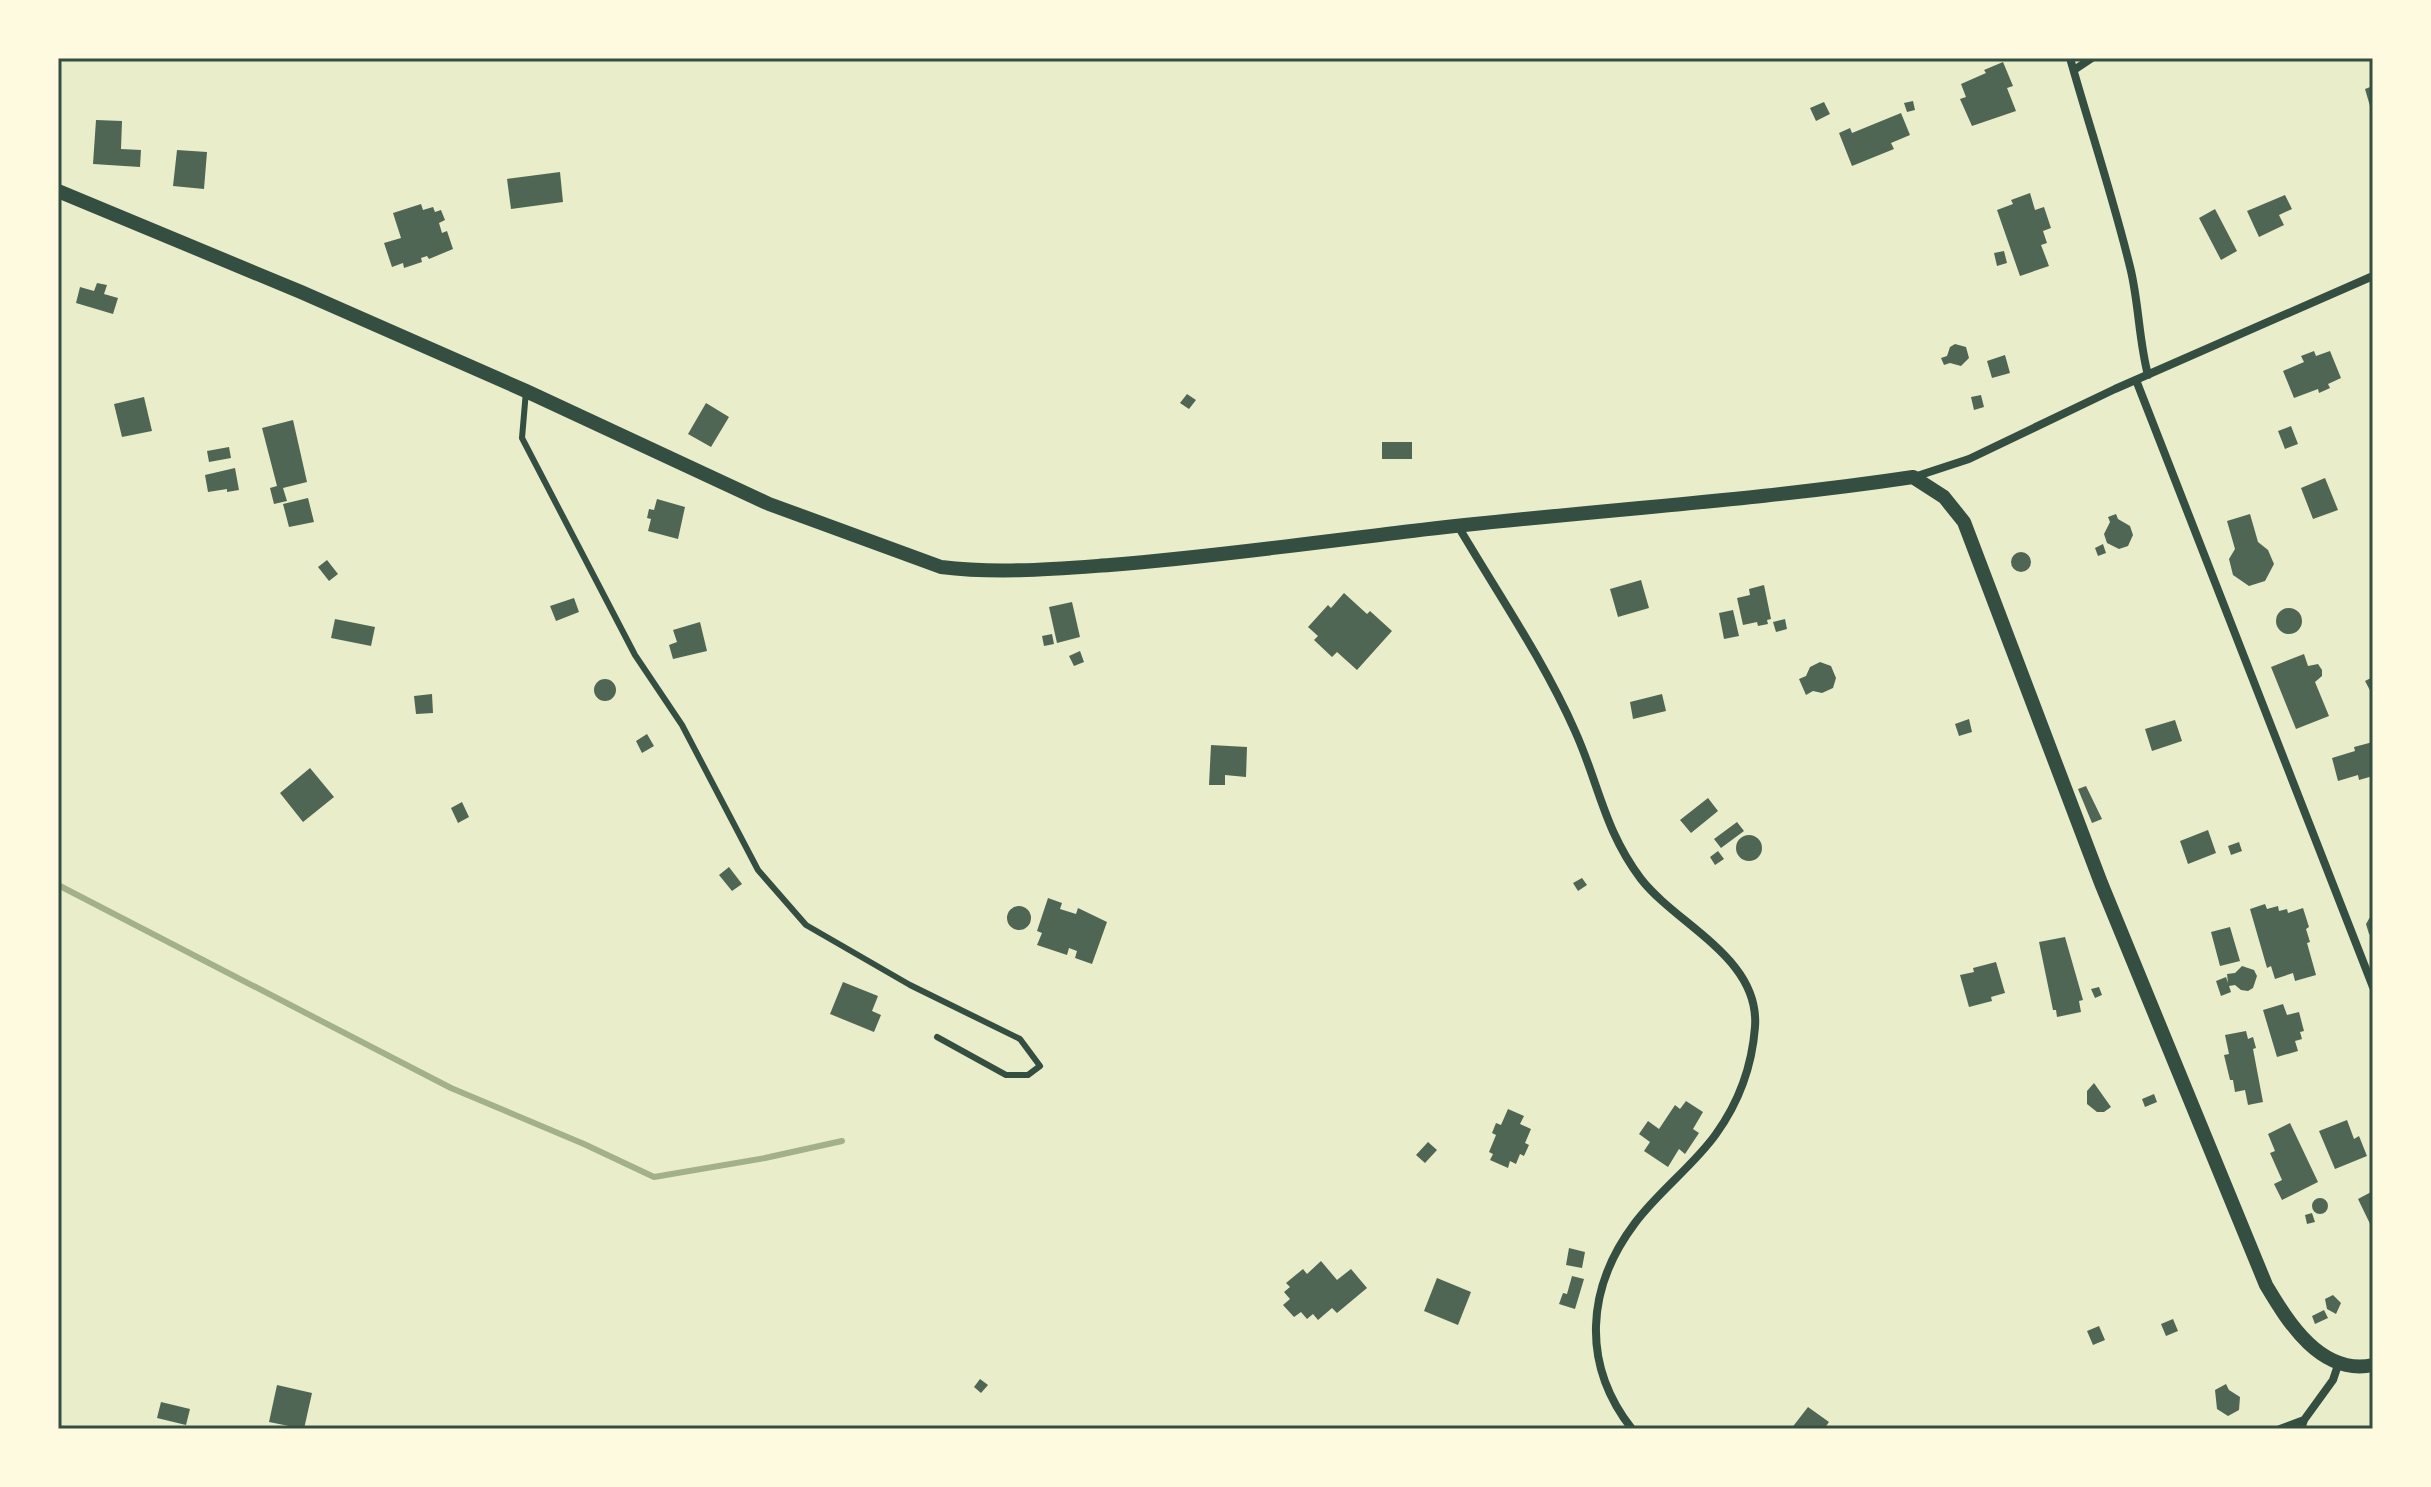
<svg xmlns="http://www.w3.org/2000/svg" width="2431" height="1487" font-family="Montserrat,sans-serif">
  <style>
    .lines { fill: none; stroke-linecap: round; stroke-linejoin: round }
    .stream { stroke: #a3b18a; stroke-width: 6 }
    .building { fill: #4f6655 }
    .service { stroke: #344e41; stroke-width: 6 }
    .minor { stroke: #344e41; stroke-width: 8 }
    .tertiary { stroke: #344e41; stroke-width: 14 }
    .neatline { fill: none; stroke: #344e41; stroke-width: 3 }
  </style>
  <rect width="100%" height="100%" fill="#e9edc9"/>
  <g class="lines">
    <!-- stream -->
    <path class="stream" d="M58 885 451 1088 584 1144 654 1177 765 1158 842 1141
      M58 1122V1131"/>
  </g>
  <!-- building -->
  <path class="building" d="M2003 62 2013 86 2007 88 2016 111 1972 126 1960 99 1966 97 1961 84 1986 73 1984 70Z
    M2373 86V113H2372L2365 89Z
    M1913 101 1915 110 1907 112 1904 103Z
    M1824 102 1830 114 1816 121 1810 108Z
    M1901 113 1910 135 1891 143 1894 149 1852 166 1839 133 1850 128 1852 133Z
    M96 120 122 121 121 149 141 150 140 167 93 164Z
    M177 150 207 152 204 189 173 186Z
    M560 172 563 202 511 209 507 179Z
    M2030 193 2035 210 2044 207 2051 228 2043 231 2047 243 2041 245 2049 266 2020 276 1997 210 2013 204 2011 200Z
    M2285 195 2292 209 2279 215 2284 225 2259 237 2247 211Z
    M421 204 423 210 433 207 435 212 441 210 445 220 439 223 442 233 447 231 453 249 429 259 427 256 421 258 422 262 404 268 403 263 392 267 384 243 401 238 393 213Z
    M2215 209 2237 251 2221 260 2199 218Z
    M2004 251 2007 263 1997 266 1994 253Z
    M97 283 107 285 104 294 118 298 113 314 76 303 80 287 94 291Z
    M1955 344 1966 347 1969 358 1961 366 1950 363 1944 365 1941 358 1947 356 1950 347Z
    M2314 351 2316 356 2330 351 2341 378 2328 384 2330 388 2319 393 2318 389 2294 398 2283 371 2304 362 2301 356Z
    M2005 355 2010 373 1992 378 1987 361Z
    M1187 394 1196 400 1189 409 1180 403Z
    M1981 395 1984 407 1974 410 1971 397Z
    M144 397 152 431 122 437 114 404Z
    M706 403 729 417 711 447 688 434Z
    M293 420 307 482 283 488 287 501 274 504 270 488 277 486 262 428Z
    M2291 426 2298 444 2285 449 2278 431Z
    M1382 442H1412V459H1382Z
    M229 447 231 458 209 462 207 451Z
    M235 468 239 490 227 492V489L208 492 205 475Z
    M2325 478 2338 510 2313 519 2301 488Z
    M308 498 314 522 289 527 283 504Z
    M657 499 685 507 678 539 648 531 651 519 647 518 649 509 654 510Z
    M2116 514 2118 519 2130 526 2133 535 2128 546 2119 549 2107 543 2104 534 2110 522 2108 517Z
    M2250 514 2258 542 2268 550 2274 564 2265 581 2249 586 2233 575 2229 559 2235 549 2227 521Z
    M2103 544 2106 553 2098 556 2095 548Z
    M2011 562a10 10 0 1 1 20 0a10 10 0 1 1-20 0Z
    M327 560 338 574 329 581 318 567Z
    M1641 580 1649 608 1618 617 1610 589Z
    M1764 585 1771 619 1767 620 1768 624 1758 626 1757 622 1743 625 1737 598 1750 595 1749 589Z
    M1344 593 1367 614 1370 611 1392 631 1357 670 1337 652 1332 657 1314 640 1318 636 1308 627 1328 605 1331 608Z
    M574 598 579 612 556 621 550 606Z
    M1072 602 1080 637 1057 643 1049 607Z
    M2276 621a13 13 0 1 1 26 0a13 13 0 1 1-26 0Z
    M1733 610 1739 636 1724 639 1719 613Z
    M335 619 375 627 371 646 331 638Z
    M1785 619 1787 629 1776 632 1773 622Z
    M700 622 707 651 673 659 669 645 677 642 673 630Z
    M1052 634 1054 644 1044 646 1042 636Z
    M1080 651 1084 662 1074 666 1069 656Z
    M2304 654 2308 666 2318 664 2322 670V676L2315 682 2329 716 2296 729 2271 667Z
    M1820 662 1831 666 1836 678 1833 688 1822 693 1813 691 1806 695 1799 679 1806 676 1810 667Z
    M2373 677V696L2365 681Z
    M594 690a11 11 0 1 1 22 0a11 11 0 1 1-22 0Z
    M432 694 433 713 416 714 414 696Z
    M1662 694 1666 711 1633 719 1630 702Z
    M1969 719 1972 732 1959 736 1955 724Z
    M2175 720 2182 741 2152 751 2145 729Z
    M647 734 654 746 642 753 636 741Z
    M2373 742V776L2359 780 2358 775 2338 781 2332 758 2355 751 2354 747Z
    M1211 745 1247 747 1246 777 1225 775V785H1209Z
    M310 768 334 797 303 822 280 793Z
    M2086 786 2102 819 2092 823 2078 789Z
    M1708 798 1718 811 1691 833 1680 820Z
    M462 802 469 817 458 823 451 808Z
    M1737 822 1744 831 1721 848 1714 839Z
    M2208 830 2216 853 2188 864 2180 841Z
    M1736 848a13 13 0 1 1 26 0a13 13 0 1 1-26 0Z
    M2239 842 2242 851 2231 855 2228 846Z
    M1718 851 1724 859 1715 865 1710 857Z
    M729 867 742 884 732 891 719 875Z
    M1582 878 1587 885 1578 891 1573 883Z
    M1048 898 1062 903 1060 909 1076 914 1078 908 1107 922 1092 964 1075 958 1077 951 1069 948 1067 955 1037 945 1042 933 1037 931Z
    M2265 904 2267 909 2278 906 2279 911 2287 909 2288 913 2303 908 2309 927 2306 929 2310 942 2307 943 2316 975 2295 981 2293 973 2275 979 2271 966 2267 968 2250 909Z
    M1007 918a12 12 0 1 1 24 0a12 12 0 1 1-24 0Z
    M2373 912V937L2369 934 2366 924Z
    M2230 927 2240 961 2220 966 2211 932Z
    M2065 937 2083 1000 2079 1001 2081 1012 2057 1017 2056 1010H2053L2039 942Z
    M1996 962 2005 993 1991 997 1992 1001 1969 1007 1960 975 1974 972 1973 968Z
    M2242 966 2254 970 2257 976 2253 988 2248 991 2241 990 2235 985 2229 986 2231 992 2221 996 2216 981 2226 977 2228 983 2227 974 2235 973Z
    M843 982 878 996 872 1011 881 1015 874 1032 830 1014Z
    M2099 987 2102 995 2095 998 2091 989Z
    M2283 1004 2287 1015 2299 1012 2304 1031 2300 1032 2302 1039 2295 1041 2298 1051 2277 1057 2263 1010Z
    M2246 1031 2248 1039 2253 1037 2256 1048 2253 1049 2263 1102 2248 1105 2245 1090 2235 1092 2233 1080H2230L2224 1055 2229 1054 2225 1035Z
    M2094 1083 2111 1107 2104 1112H2097L2087 1104V1091Z
    M2154 1094 2157 1102 2145 1107 2142 1099Z
    M1686 1101 1703 1112 1693 1129 1699 1133 1685 1154 1679 1149 1668 1167 1644 1151 1650 1142 1639 1134 1648 1121 1659 1129 1675 1105 1680 1109Z
    M1508 1109 1524 1116 1520 1124 1531 1129 1525 1143 1529 1145 1524 1156 1520 1154 1516 1164 1510 1161 1508 1168 1490 1160 1493 1154 1489 1152 1496 1135 1492 1133 1496 1123 1501 1125Z
    M2347 1120 2354 1139 2359 1136 2367 1156 2335 1169 2319 1131Z
    M2290 1123 2318 1182 2282 1200 2274 1184 2282 1180 2270 1153 2275 1151 2268 1134Z
    M1428 1142 1437 1150 1425 1163 1416 1155Z
    M2373 1191V1230L2358 1199Z
    M2312 1206a8 8 0 1 1 16 0a8 8 0 1 1-16 0Z
    M2312 1213 2315 1222 2307 1224 2305 1215Z
    M1569 1248 1585 1252 1582 1268 1566 1265Z
    M1321 1261 1337 1280 1351 1269 1367 1288 1337 1313 1332 1308 1318 1320 1313 1314 1307 1319 1301 1312 1294 1317 1283 1305 1290 1299 1284 1292 1290 1287 1286 1283 1303 1269 1307 1274Z
    M1572 1276 1584 1279 1575 1309 1559 1304 1563 1293 1567 1294Z
    M1437 1278 1471 1292 1458 1325 1424 1311Z
    M2333 1295 2341 1303 2336 1314 2327 1309 2325 1299Z
    M2324 1310 2328 1318 2315 1324 2312 1316Z
    M2173 1319 2178 1331 2166 1336 2161 1324Z
    M2099 1326 2105 1340 2093 1345 2087 1331Z
    M980 1379 988 1385 981 1393 974 1387Z
    M2226 1384 2229 1390 2240 1397 2239 1410 2228 1416 2217 1409 2215 1390Z
    M277 1385 312 1393 304 1429 269 1422Z
    M161 1402 190 1409 186 1425 157 1418Z
    M1808 1407 1829 1422 1824 1429H1791Z"/>
  <g class="lines">
    <!-- service -->
    <path class="service" d="M526 391 522 438 635 655 682 725 758 870 806 925 910 985 1020 1039 1040 1066 1028 1075H1006L937 1037"/>
    <!-- minor -->
    <path class="minor" d="M2070 58C2090 129 2114 200 2131 271 2139 306 2139 341 2148 375
      M2074 70 2092 58
      M2136 380 2373 987
      M1914 477 1969 459 2115 389 2373 276
      M1458 526C1498 594 1543 659 1575 731 1599 784 1604 830 1641 879 1678 926 1760 958 1755 1027 1752 1066 1739 1102 1716 1134 1695 1164 1658 1192 1635 1223 1586 1288 1581 1364 1632 1429
      M2280 1429 2304 1420
      M2301 1429 2304 1420 2333 1380 2339 1362"/>
    <!-- tertiary -->
    <path class="tertiary" d="M58 191 301 292 526 391 769 504 941 567C997 574 1054 569 1110 565 1211 557 1311 543 1412 531 1579 511 1746 502 1913 477L1944 497 1964 522 2101 883 2266 1285C2288 1322 2321 1376 2373 1365"/>
  </g>
  <!-- border -->
  <rect width="2431" height="1487" fill="none" stroke="#fefae0" stroke-width="120"/>
  <rect x="60" y="60" width="2311" height="1367" class="neatline"/>
</svg>
